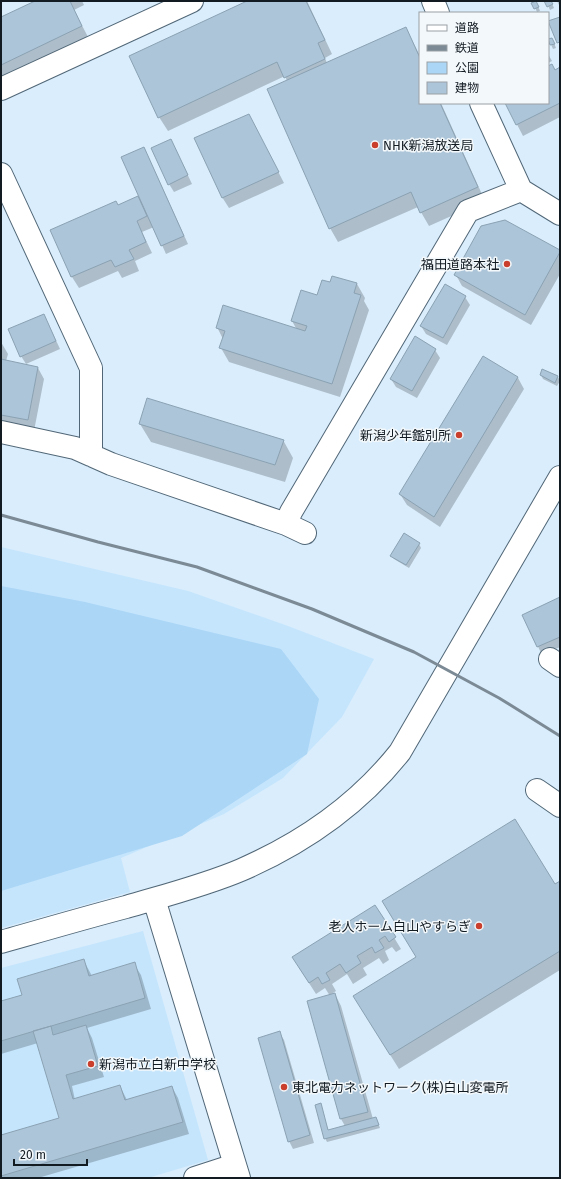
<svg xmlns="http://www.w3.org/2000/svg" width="561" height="1179" font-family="'Fira Sans','Noto Sans JP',sans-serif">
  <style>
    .built { fill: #c5e5fd }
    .park { fill: #abd6f6 }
    .shadow { fill: #0003 }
    .building { fill: #adc5d8; stroke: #8aa2b3 }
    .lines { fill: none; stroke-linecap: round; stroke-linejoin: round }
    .minor-casing { stroke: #516777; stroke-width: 24 }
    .minor { stroke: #fff; stroke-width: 22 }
    .rail { stroke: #7b8a95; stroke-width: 3 }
    .poi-dot { fill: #ca3e2c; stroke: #f3f8fb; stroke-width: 1.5 }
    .labels { text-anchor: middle; stroke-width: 3; stroke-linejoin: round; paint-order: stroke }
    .poi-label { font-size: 13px; fill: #121b22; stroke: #f3f8fb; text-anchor: start }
  </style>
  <rect width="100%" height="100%" fill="#d9edfc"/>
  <!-- built -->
  <path class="built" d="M1 547 188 591 288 626 374 659 342 717 283 778 224 814 121 858 130 892 1 928Z
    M143 931 208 1160 148 1178H1V968Z"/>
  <!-- park -->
  <path class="park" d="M1 586 85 602 281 649 319 699 307 754 182 836 1 891Z"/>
  <!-- shadow -->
  <path class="shadow" d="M37 1H82L84 5 74 10 88 37 1 80V18Z
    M249 1H307L332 54 325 58 327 63 406 28 420 56V103H441L485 201 429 226 418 207 338 242 330 228 287 81 285 76 168 131 159 117 131 57Z
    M546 1H551L554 8 550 10Z
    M557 1H560V7Z
    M533 3 538 6 540 11 537 12Z
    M549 40 554 43 556 48 553 49Z
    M548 54 552 61 548 63Z
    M548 67 555 71 560 68V117L523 136 506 103H548Z
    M249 115 284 183 229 208 222 197Z
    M175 148 192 184 174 192 169 184Z
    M148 156 188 244 166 254 154 227 142 232 152 253 135 261 139 271 122 278 118 271 79 288 72 277 52 231 118 207 142 201Z
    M560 251V274L531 325 462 286 456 275Z
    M333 277 357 284 365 298 364 301 369 310 340 397 229 362 221 348 223 339 217 327 297 330 292 321 331 284Z
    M446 285 465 297 470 305 447 345 426 334 421 326Z
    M48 323 60 349 26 364 21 356Z
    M1 342 8 354 6 361 38 368 44 379 34 431 1 425Z
    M435 350 440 358 417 398 396 387 391 379Z
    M483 358 518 378 524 389 440 527 407 505 400 494Z
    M543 371 558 377 560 381 557 386 543 379 541 375Z
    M140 424 283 440 293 458 285 482 151 442Z
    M419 544 421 548 409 568 394 559 392 556Z
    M560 599V647L542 655 523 615Z
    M560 882V970L399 1069 362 1010 417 957Z
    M375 906 401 949 396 952 392 947 385 951 389 960 383 964 379 958 363 968 367 975 353 984 347 974 332 984 336 991 330 995 335 994 341 1006 373 1119 376 1118 380 1128 327 1142 325 1138 321 1105 328 1131 345 1126 341 1119 308 1002 330 996 325 988 316 994 300 969Z
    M84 961 92 976 134 964 141 975 151 1009 87 1028 92 1038 104 1077 72 1086 75 1100 120 1086 127 1100 172 1087 178 1098 189 1134 38 1178H1V1136L61 1119 38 1043 1 1054V1002L23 995Z
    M279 1032 284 1040 314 1143 293 1149 289 1141Z"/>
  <!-- building -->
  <path class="building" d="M35 1H70L82 26 1 65V17Z
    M247 1H306L325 40 318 43 325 59 284 78 277 62 158 118 129 56Z
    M536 1 539 7 534 9 531 3Z
    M544 1H551L553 4 547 7Z
    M560 17V42L557 43 548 21Z
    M406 27 420 58V103H440L478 187 420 213 411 192 329 229 267 89Z
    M552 38 555 44 550 45 548 39Z
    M552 64 555 70 560 67V103L516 125 505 103H548V66Z
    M249 114 279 172 222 198 194 138Z
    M171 139 188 175 168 185 151 148Z
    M144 147 184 236 161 246 121 157Z
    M138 196 147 216 137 221 146 242 129 250 134 259 115 267 111 260 71 277 50 230 116 201 118 205Z
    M505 220 560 250V252L525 315 454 275 481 226Z
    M332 276 357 283 354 293 361 295 332 384 219 348 225 331 216 328 223 305 305 331 307 326 291 321 301 290 317 295 322 280 330 282Z
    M445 284 466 296 443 338 420 326Z
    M44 314 56 341 20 357 8 329Z
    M415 336 436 349 412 391 390 379Z
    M483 356 518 377 434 517 399 494Z
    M1 359 38 367 28 420 1 415Z
    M542 369 558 376 555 383 540 375Z
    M147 398 284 440 275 465 139 424Z
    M404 533 420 543 406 565 390 556Z
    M560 597V637L537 647 522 615Z
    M515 819 555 884 560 881V951L390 1055 353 996 416 957 382 901Z
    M375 905 396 937 389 942 385 936 379 940 384 948 375 953 372 947 357 956 361 963 346 973 340 964 326 973 330 980 322 984 318 977 309 983 292 957Z
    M84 959 89 976 135 962 145 998 1 1041V1001L22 995 17 979Z
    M335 993 368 1112 340 1119 307 1001Z
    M86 1025 98 1066 66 1075 73 1099 120 1085 125 1100 172 1086 183 1122 1 1176V1135L59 1118 33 1031 51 1026 53 1035Z
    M280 1031 310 1135 288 1142 258 1038Z
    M321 1103 328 1130 376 1117 379 1125 324 1139 315 1105Z"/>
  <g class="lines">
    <!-- minor casing -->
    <g class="minor-casing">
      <path id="minor" d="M433 1 438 13
        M1 89 192 1
        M481 103 521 190
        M1 174 91 368V455
        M1 432 75 448 111 464 286 524 305 533
        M286 524 291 512 468 211 521 190 560 214
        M550 659 560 666
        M537 790 560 806
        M154 899 239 1178
        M1 942C43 930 84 918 126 907 163 896 206 885 241 870 303 843 358 805 400 752L560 477
        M195 1178 235 1165"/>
    </g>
    <!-- minor -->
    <use href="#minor" class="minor"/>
    <!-- rail -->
    <path class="rail" d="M1 515 98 542 197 567 312 609 414 652 499 698 560 736"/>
  </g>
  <!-- markers -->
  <g class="poi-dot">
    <circle cx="375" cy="145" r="4"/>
    <circle cx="507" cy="264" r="4"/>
    <circle cx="459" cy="435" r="4"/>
    <circle cx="479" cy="926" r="4"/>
    <circle cx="91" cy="1064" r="4"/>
    <circle cx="284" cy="1087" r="4"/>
  </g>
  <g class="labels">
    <!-- poi labels -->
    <g class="poi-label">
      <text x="383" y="150">NHK新潟放送局</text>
      <text x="499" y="269" text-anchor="end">福田道路本社</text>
      <text x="451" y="440" text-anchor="end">新潟少年鑑別所</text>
      <text x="471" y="931" text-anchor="end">老人ホーム白山やすらぎ</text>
      <text x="99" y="1069">新潟市立白新中学校</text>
      <text x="292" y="1092">東北電力ネットワーク(株)白山変電所</text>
    </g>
  </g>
  <!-- border -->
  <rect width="561" height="1179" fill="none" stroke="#121b22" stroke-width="4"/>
  <!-- legend -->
  <rect x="419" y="12" width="130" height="92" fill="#f3f8fb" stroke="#99a0a4"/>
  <rect x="427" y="25" width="20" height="6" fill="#ffffff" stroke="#99a0a4"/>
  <text x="455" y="32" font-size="12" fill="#121b22">道路</text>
  <rect x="427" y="45" width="20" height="6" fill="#7b8a95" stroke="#99a0a4"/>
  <text x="455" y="52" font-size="12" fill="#121b22">鉄道</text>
  <rect x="427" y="62" width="20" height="12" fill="#abd6f6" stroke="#99a0a4"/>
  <text x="455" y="72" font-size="12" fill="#121b22">公園</text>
  <rect x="427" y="82" width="20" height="12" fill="#adc5d8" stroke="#99a0a4"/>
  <text x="455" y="92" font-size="12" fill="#121b22">建物</text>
  <!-- scale -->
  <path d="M14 1159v6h73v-6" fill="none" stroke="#121b22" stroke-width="2"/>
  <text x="20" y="1159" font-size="12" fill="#121b22" stroke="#f3f8fb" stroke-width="3" paint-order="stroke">20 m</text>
</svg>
